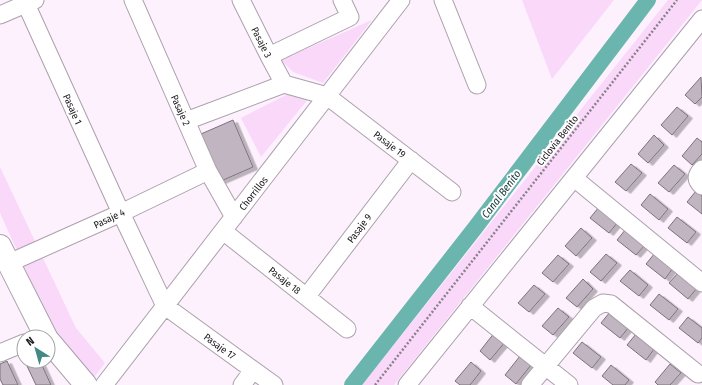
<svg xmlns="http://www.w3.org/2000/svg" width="702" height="385" font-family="'Fira Sans Condensed',sans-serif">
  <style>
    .green { fill: #f9d8f9 }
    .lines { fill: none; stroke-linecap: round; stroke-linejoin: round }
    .canal { stroke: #6ab6ae; stroke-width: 16 }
    .building { fill: #c0b5c0; stroke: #7c727c; filter: url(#shadow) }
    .street-casing { stroke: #aba0ab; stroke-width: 19 }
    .secondary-casing { stroke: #aba0ab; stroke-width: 24 }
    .path { stroke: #898189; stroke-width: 2.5; stroke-dasharray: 2 2; stroke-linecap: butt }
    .street { stroke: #fff; stroke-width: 17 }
    .secondary { stroke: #fff; stroke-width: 22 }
    .labels { text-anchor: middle; stroke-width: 4; stroke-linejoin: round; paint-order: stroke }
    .street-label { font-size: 10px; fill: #1a161a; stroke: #fff }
    .water-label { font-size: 11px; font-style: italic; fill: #133835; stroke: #fff }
  </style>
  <defs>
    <filter id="shadow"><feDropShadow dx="4.5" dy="2.5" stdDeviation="0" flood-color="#0004"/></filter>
  </defs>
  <rect width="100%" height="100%" fill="#fdf1fd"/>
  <!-- green -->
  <path class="green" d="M522 0H614L552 79Z
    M668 0H702L394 385H362Z
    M372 20 323 83 293 72 281 60Z
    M290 93 309 98 261 157 241 118Z
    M0 167 76 328 105 363 92 380 54 332 0 213Z"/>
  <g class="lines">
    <!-- canal -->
    <path class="canal" d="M352 385 475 228 648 0"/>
  </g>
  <!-- building -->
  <path class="building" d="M701 77 702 97 695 104 685 95Z
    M677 107 688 116 672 135 661 125Z
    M233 120 253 167 221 181 201 134Z
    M654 135 664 145 648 163 638 154Z
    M697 138 702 142V154L692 165 682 156Z
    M631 164 642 173 626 191 615 182Z
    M674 165 685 174 669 192 658 183Z
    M696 191 702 196V214L687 202Z
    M650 194 668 209 659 220 641 205Z
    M599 207 618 222 609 233 590 218Z
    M677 217 696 232 687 243 668 228Z
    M581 228 592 238 576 256 565 246Z
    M626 229 645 245 636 255 617 240Z
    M655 253 673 268 665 279 646 264Z
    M606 254 617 263 601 281 590 272Z
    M558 255 569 264 553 282 542 273Z
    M630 270 648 285 639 296 620 281Z
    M678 273 697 288 688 299 669 283Z
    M583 279 593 289 577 307 566 298Z
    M534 285 545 294 529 312 518 303Z
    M659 294 678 309 669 320 650 305Z
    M558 308 569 317 553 335 542 326Z
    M610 312 629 327 620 338 601 323Z
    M688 317 702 328V338L698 343 679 328Z
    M495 332 506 341 490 360 480 351Z
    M636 334 654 349 646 360 627 345Z
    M582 342 601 357 592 368 573 353Z
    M520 356 531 365 516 384 505 375Z
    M7 361 18 385H3L0 379V364Z
    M40 361 51 385H36L27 366Z
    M471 362 481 371 470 385H460L455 381Z
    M670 364 681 373 670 385H658L655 382Z
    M611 365 629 380 625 385H613L602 376Z"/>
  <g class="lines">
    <!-- street casing -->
    <g class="street-casing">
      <path id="street" d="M133 0 208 171 234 217
        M241 0 269 56 284 84
        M443 0 477 85
        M26 4 121 213 165 306 274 385
        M0 15 35 0
        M269 56 350 17 342 0
        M186 121 284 84 327 96 452 192
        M702 169C696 175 695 180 702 186
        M574 178 702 283
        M223 231 347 329
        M9 263 121 213 208 171
        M307 296 411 160
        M470 306 569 385
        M0 353 24 343
        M104 385 401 0
        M242 385 253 370
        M407 385 702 19
        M530 385 594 308 603 303 611 304 698 374"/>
    </g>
    <!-- secondary casing -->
    <g class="secondary-casing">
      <path id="secondary" d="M0 246 46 337
        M48 340 86 385"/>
    </g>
    <!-- path -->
    <path class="path" d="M375 385 677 0"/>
    <!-- street -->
    <use href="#street" class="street"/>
    <!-- secondary -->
    <use href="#secondary" class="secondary"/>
  </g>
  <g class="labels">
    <!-- street labels -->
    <g class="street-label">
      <text transform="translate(262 42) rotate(63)" y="4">Pasaje 3</text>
      <text transform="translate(73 109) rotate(66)" y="4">Pasaje 1</text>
      <text transform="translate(181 110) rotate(66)" y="4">Pasaje 2</text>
      <text transform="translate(557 140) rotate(-52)" y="4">Ciclovia Benito</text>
      <text transform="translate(390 144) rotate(37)" y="4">Pasaje 19</text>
      <text transform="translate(253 193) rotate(-52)" y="4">Chorrillos</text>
      <text transform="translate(109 218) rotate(-25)" y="4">Pasaje 4</text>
      <text transform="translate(359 228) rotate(-53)" y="4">Pasaje 9</text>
      <text transform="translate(285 280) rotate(38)" y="4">Pasaje 18</text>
      <text transform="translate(220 346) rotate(36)" y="4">Pasaje 17</text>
    </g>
    <!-- water labels -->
    <g class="water-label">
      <text transform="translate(501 194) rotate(-53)" y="4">Canal Benito</text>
    </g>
  </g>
  <!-- north arrow -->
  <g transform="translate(36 349) rotate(323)"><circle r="19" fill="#ffffff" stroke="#a3a2a3"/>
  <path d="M0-3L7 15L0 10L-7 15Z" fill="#448a83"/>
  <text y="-6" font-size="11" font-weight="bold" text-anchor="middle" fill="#1a161a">N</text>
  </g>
</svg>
